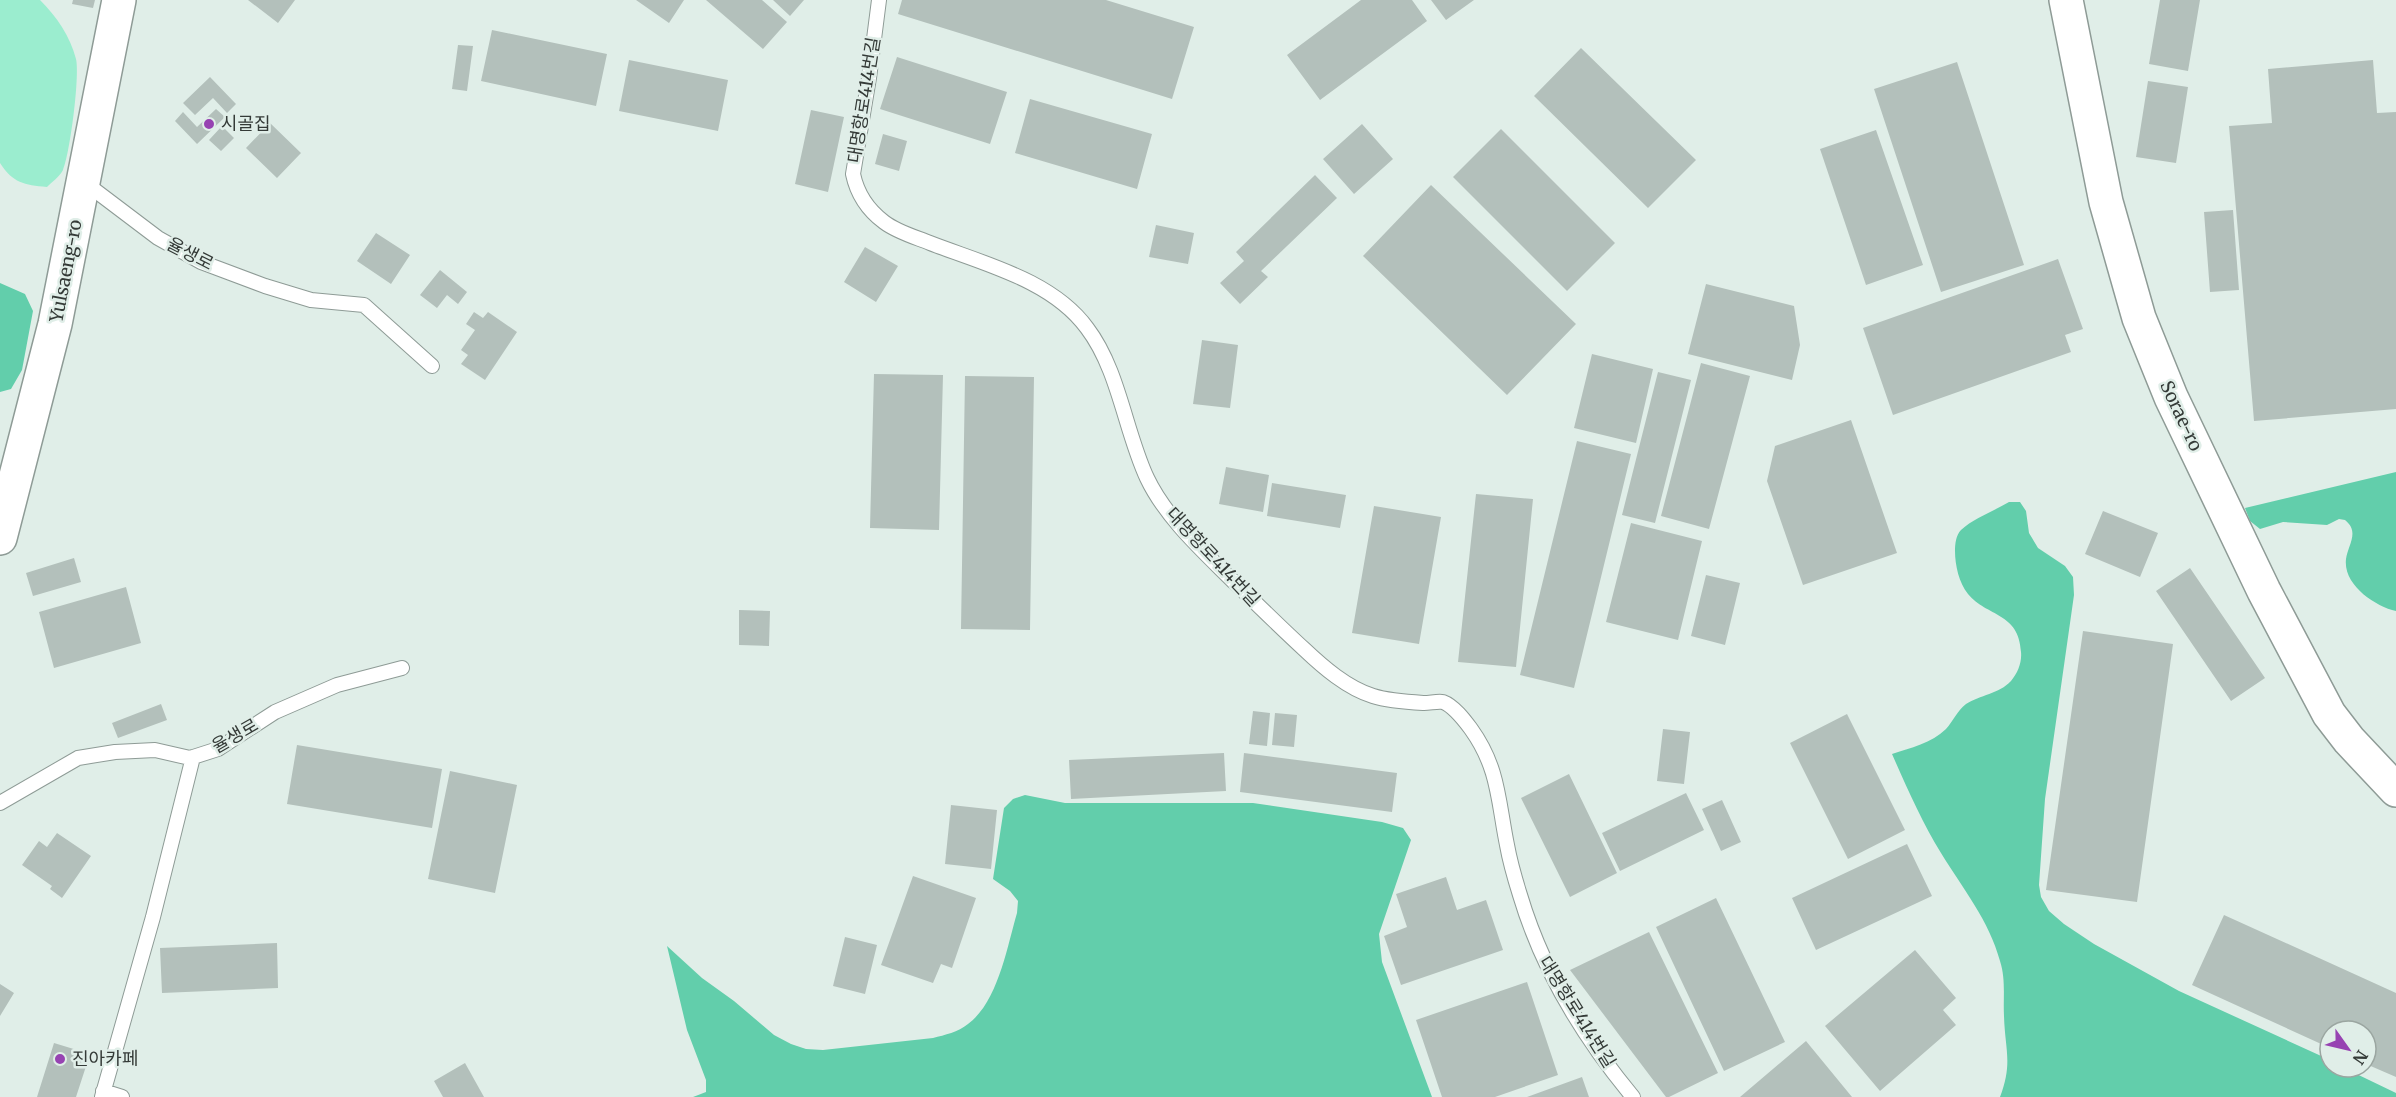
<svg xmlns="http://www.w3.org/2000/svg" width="2396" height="1097" font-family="Merriweather,'Noto Sans KR',serif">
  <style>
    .green { fill: #9bedcf }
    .forest { fill: #62ceab }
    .building { fill: #b3c0bb }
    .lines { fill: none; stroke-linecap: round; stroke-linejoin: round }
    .service-casing { stroke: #8e9b96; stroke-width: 16 }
    .tertiary-casing { stroke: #8e9b96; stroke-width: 36 }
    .service { stroke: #fff; stroke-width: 14 }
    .tertiary { stroke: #fff; stroke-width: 33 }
    .poi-dot { fill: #9743b2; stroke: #e0eee8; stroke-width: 2 }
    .labels { text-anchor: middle; stroke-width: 5; stroke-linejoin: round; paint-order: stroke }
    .street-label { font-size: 18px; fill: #343a37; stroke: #e0eee8 }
    .poi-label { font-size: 18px; fill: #343a37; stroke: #e0eee8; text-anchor: start }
  </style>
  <rect width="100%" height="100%" fill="#e0eee8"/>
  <!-- green -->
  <path class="green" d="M0 0H40C57 17 70 36 76 59 80 76 70 154 63 170 60 176 52 182 47 187 24 185 13 183 0 163Z"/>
  <!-- forest -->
  <path class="forest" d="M0 283 25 294 33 311 22 370 11 389 0 392Z
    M2396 472V611C2375 606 2343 585 2346 559 2348 545 2360 532 2345 520L2339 519 2327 525 2283 522 2260 529 2250 521 2245 508Z
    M2009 502H2020L2026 511 2029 533 2038 548 2065 566 2073 577 2074 595 2045 799 2039 885 2041 897 2049 911 2064 924 2094 944 2179 991 2330 1060V1067H2342L2396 1093V1097H2000C2013 1063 2005 1050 2004 1016 2003 997 2006 980 2000 961 1989 920 1963 889 1941 853 1922 822 1907 788 1892 754 1910 748 1932 743 1946 729 1953 721 1957 711 1966 704 1980 695 1999 694 2011 681 2018 673 2022 662 2021 652 2019 612 1987 617 1968 594 1959 583 1955 565 1955 551 1955 544 1956 535 1961 530 1974 518 1994 511 2009 502Z
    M1025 795 1065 803H1253L1382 822 1403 828 1411 840 1379 934 1382 962 1432 1097H693L706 1092V1080L687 1030 667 946 702 978 734 1001 774 1035 791 1044 806 1049 823 1050 933 1038C945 1035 958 1032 968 1024 998 1002 1007 947 1017 913L1018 901 1010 891 993 879 1004 808 1013 799Z"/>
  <!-- building -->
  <path class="building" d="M73 0H95L93 8 72 4Z
    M248 0H295L278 23Z
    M636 0H684L669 23Z
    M706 0H762L787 22 763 49Z
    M773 0H804L790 16Z
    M902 0H1106L1194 27 1172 99 898 14Z
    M1361 0H1412L1427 21 1320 100 1287 55Z
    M1431 0H1474L1446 20Z
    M2160 0H2200L2188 71 2149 64Z
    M492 30 607 54 596 106 481 81Z
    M458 45 473 46 467 91 452 89Z
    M1581 48 1696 160 1648 208 1534 96Z
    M897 57 1007 92 990 144 880 109Z
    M629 60 728 80 718 131 619 111Z
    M2373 60 2377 113 2396 112V409L2254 421 2229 126 2272 123 2268 69Z
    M1957 62 2024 265 1941 292 1874 89Z
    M210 77 236 104 227 113 213 98 195 115 183 103Z
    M2148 81 2188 87 2176 163 2136 157Z
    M1030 99 1152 134 1137 189 1015 153Z
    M216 109 225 117 197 144 175 121 183 112 197 127Z
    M811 110 844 117 828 192 795 184Z
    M270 123 301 153 277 178 246 148Z
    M1362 124 1393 159 1354 194 1323 159Z
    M222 126 234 138 221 151 209 140Z
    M1501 129 1615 243 1567 291 1453 177Z
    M1876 130 1923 265 1866 285 1820 149Z
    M883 134 907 141 899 171 875 164Z
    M1315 175 1337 198 1261 271 1268 277 1240 304 1220 283 1244 261 1236 252Z
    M1431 185 1576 324 1507 395 1363 256Z
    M2233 210 2239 290 2210 292 2204 212Z
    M1156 225 1194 233 1188 264 1149 257Z
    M376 233 410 255 391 284 357 261Z
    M865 247 898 266 876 302 844 282Z
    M2058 259 2083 329 2065 335 2071 352 1893 415 1863 328Z
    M440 270 467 292 458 304 447 295 437 308 420 295Z
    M1706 284 1794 306 1800 345 1792 380 1688 354Z
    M474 312 483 318 488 312 517 332 485 380 461 364 468 355 461 350 475 330 466 324Z
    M1202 340 1238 345 1230 408 1193 404Z
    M1592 354 1653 369 1636 443 1574 428Z
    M1701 363 1750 376 1709 529 1661 516Z
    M1658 372 1691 380 1655 523 1622 515Z
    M874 374 943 375 939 530 870 528Z
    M965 376 1034 377 1030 630 961 629Z
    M1851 420 1897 553 1803 585 1767 481 1775 446Z
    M1577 441 1631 454 1574 688 1520 675Z
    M1226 467 1269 475 1263 512 1219 504Z
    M1272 483 1346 495 1340 528 1267 516Z
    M1476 494 1533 499 1516 667 1458 662Z
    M1374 506 1441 517 1419 644 1352 633Z
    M2103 511 2158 533 2140 577 2085 554Z
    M1631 523 1702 541 1678 640 1606 622Z
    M74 558 81 582 33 596 26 573Z
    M2190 568 2265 678 2231 701 2156 591Z
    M1706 575 1740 583 1725 645 1691 636Z
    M126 587 141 643 54 668 39 612Z
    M739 610 770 611 769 646 739 645Z
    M2083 631 2173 644 2137 902 2046 890Z
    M161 704 167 720 118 738 112 723Z
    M1253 711 1270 713 1267 746 1249 744Z
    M1275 713 1297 715 1294 747 1272 745Z
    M1847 714 1905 830 1848 859 1790 743Z
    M1663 729 1690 732 1684 784 1657 781Z
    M297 745 442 769 432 828 287 804Z
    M1224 753 1226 791 1071 799 1069 760Z
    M1244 753 1397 773 1392 812 1240 792Z
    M450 771 517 785 495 893 428 879Z
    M1569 774 1617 873 1570 897 1521 798Z
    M1686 793 1704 830 1620 871 1602 833Z
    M1722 800 1741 842 1721 851 1702 809Z
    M951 805 997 810 991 869 945 864Z
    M57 833 91 856 62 898 50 889 52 886 22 865 39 841 47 847Z
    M1907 844 1932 896 1816 950 1792 898Z
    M913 876 976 898 952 968 941 964 933 983 881 965Z
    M1446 877 1457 910 1486 900 1503 950 1401 985 1384 936 1407 927 1396 894Z
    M1716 898 1785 1042 1724 1071 1656 927Z
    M2224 915 2396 993V1077L2366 1064V1031H2330V1048L2192 985Z
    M1649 932 1718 1073 1669 1097H1666L1570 970Z
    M845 937 877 945 865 994 833 986Z
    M277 943 278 988 162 993 160 948Z
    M1915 950 1956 998 1943 1010 1956 1025 1880 1091 1825 1026Z
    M1527 982 1558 1075 1495 1097H1442L1416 1020Z
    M0 984 14 993 0 1016Z
    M1806 1041 1852 1097H1740Z
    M54 1043 90 1054 76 1097H37Z
    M465 1063 484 1097H443L434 1081Z
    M1582 1077 1589 1097H1527Z"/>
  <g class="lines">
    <!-- service casing -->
    <g class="service-casing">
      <path id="service" d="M879 0 869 78 853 174C857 193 868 210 884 222 897 232 915 237 930 243 984 264 1052 280 1087 328 1119 370 1125 431 1147 478 1166 518 1203 551 1234 582 1257 604 1280 627 1304 649 1323 667 1347 688 1373 696 1389 701 1407 702 1424 703 1430 703 1438 701 1443 702 1454 706 1465 721 1471 729 1499 768 1498 801 1507 845 1510 862 1515 879 1520 895 1542 969 1584 1038 1633 1097
        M84 182 158 238 201 262 265 286 311 300 364 305 432 366
        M0 803 78 758 115 752 155 750 190 758 218 749 275 712 337 685 402 668
        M103 1091 122 1097
        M102 1097 153 917 193 757"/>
    </g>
    <!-- tertiary casing -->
    <g class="tertiary-casing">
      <path id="tertiary" d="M2066 0 2106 202 2139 318 2171 397 2264 591 2329 714 2349 740 2396 790
        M0 538 55 324 119 0"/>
    </g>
    <!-- service -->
    <use href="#service" class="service"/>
    <!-- tertiary -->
    <use href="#tertiary" class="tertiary"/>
  </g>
  <!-- markers -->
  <g class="poi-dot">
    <circle cx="209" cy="124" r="6"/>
    <circle cx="60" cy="1059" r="6"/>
  </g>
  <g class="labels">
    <!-- street labels -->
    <g class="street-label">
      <text transform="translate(864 100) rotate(-81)" y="6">대명항로414번길</text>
      <text transform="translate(190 254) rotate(27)" y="6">율생로</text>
      <text transform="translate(66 271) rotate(-79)" y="6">Yulsaeng-ro</text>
      <text transform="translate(2181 416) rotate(65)" y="6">Sorae-ro</text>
      <text transform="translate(1213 557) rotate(47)" y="6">대명항로414번길</text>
      <text transform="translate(235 736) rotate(-30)" y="6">율생로</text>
      <text transform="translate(1577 1012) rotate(58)" y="6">대명항로414번길</text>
    </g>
    <!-- poi labels -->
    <g class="poi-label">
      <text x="221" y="130">시골집</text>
      <text x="72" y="1065">진아카페</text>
    </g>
  </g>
  <!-- north arrow -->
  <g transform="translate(2348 1049) rotate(124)"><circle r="28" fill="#e0eee8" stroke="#9ba6a1" stroke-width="1.5"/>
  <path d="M0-4.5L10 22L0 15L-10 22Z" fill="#9743b2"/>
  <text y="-9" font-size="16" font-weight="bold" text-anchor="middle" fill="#343a37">N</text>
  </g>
</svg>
